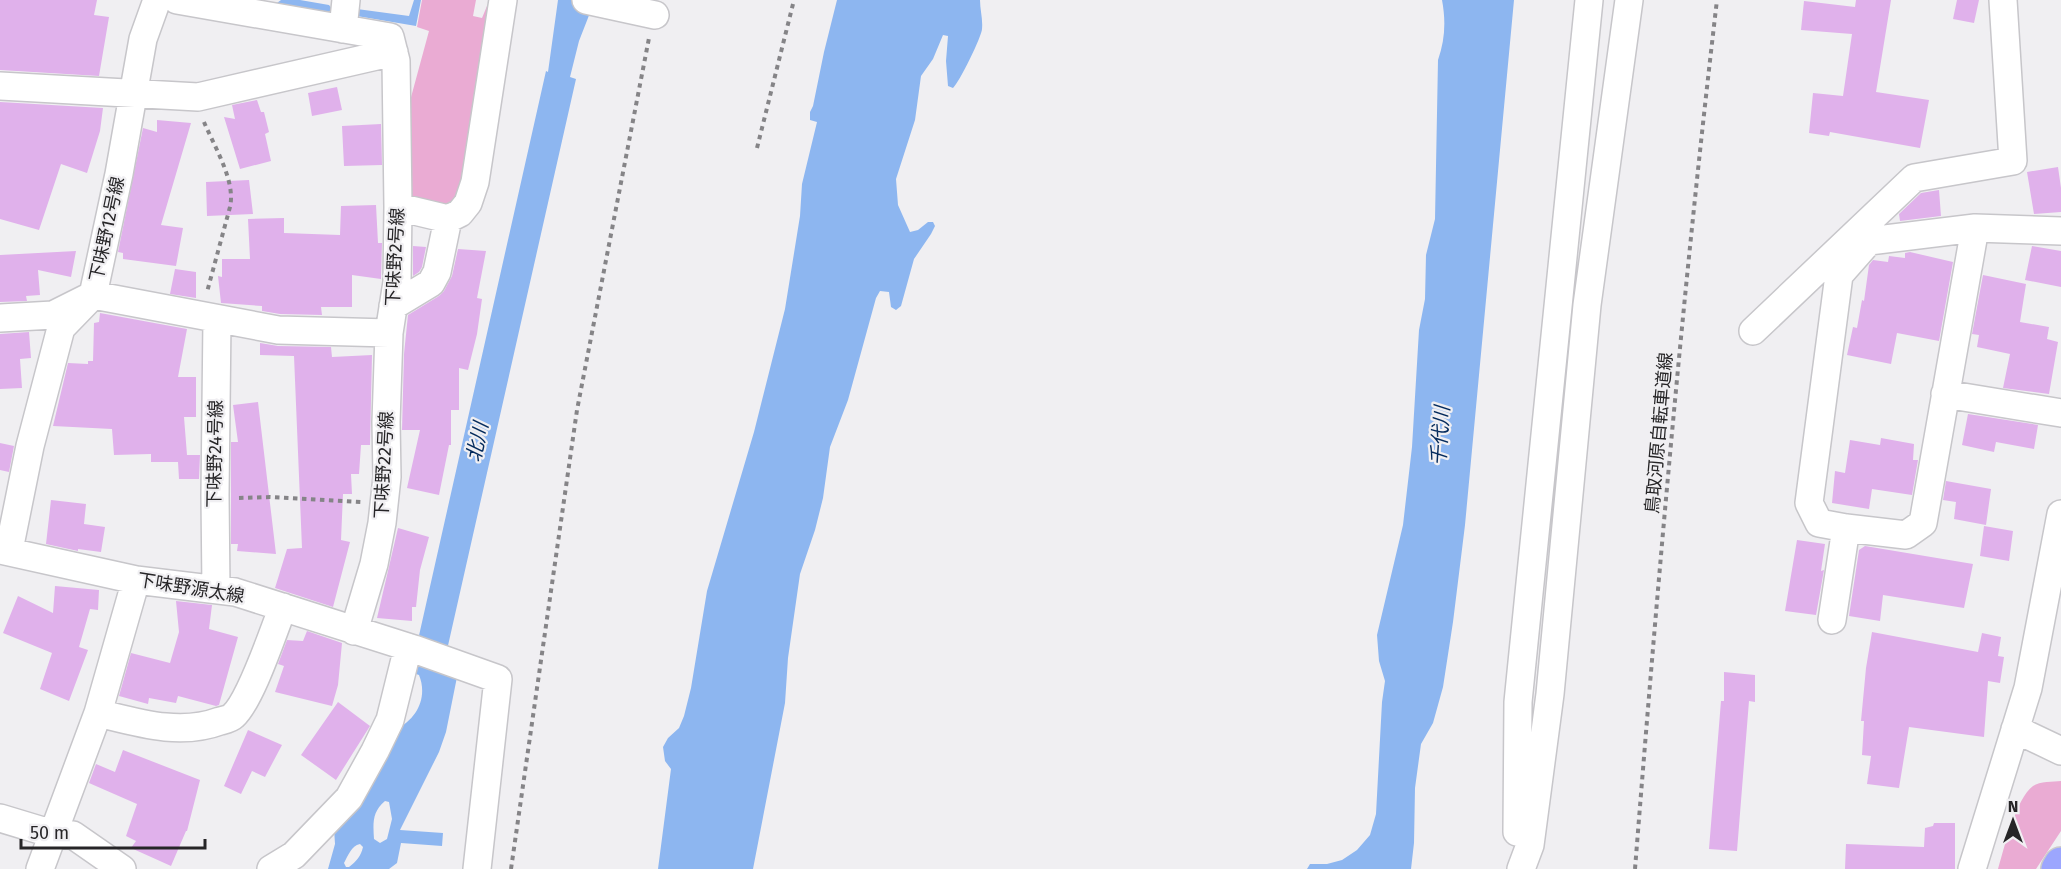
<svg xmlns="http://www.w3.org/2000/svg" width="2061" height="869" font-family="'Fira Sans','Noto Sans JP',sans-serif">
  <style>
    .green { fill: #eaabd3 }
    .water { fill: #8db6f0; fill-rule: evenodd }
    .building { fill: #e0b1eb }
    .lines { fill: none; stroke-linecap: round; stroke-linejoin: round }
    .street-casing { stroke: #c7c6ca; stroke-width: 30 }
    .highway-casing { stroke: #cbcbcb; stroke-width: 36 }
    .path { stroke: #858487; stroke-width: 4; stroke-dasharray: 4.5 4.5; stroke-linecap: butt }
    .street { stroke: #fff; stroke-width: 27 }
    .highway { stroke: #9ca6fe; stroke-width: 33 }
    .labels { text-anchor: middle; stroke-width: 4.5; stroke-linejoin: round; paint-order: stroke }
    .street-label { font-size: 18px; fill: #262527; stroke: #f0eff2 }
    .water-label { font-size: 20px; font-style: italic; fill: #032a5c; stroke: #f0eff2 }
  </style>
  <rect width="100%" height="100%" fill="#f0eff2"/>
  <!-- green -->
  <path class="green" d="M422 0H476L473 16 482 18 487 6 493 3 461 205H410L407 112 429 31 417 27Z
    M2061 781V831L2036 869H1998C2004 849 2016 798 2033 786 2040 781 2053 782 2061 781Z"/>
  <!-- water -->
  <path class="water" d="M281 0H300L329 5 335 13 277 3Z
    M414 0H421L416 26 351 15 357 9 409 16Z
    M558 0H595L579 41 570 77 576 79 447 650 457 677 446 732 439 752 400 830 443 833 442 846 401 843 397 863 389 869H328L335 844 334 828 396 729C417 719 428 697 419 675L413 673 418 640 546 71 548 72ZM385 801 389 802 392 819 387 839 380 843 374 839C373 823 372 812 385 801ZM360 844 363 847C361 856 356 862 349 867H346L344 863C348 856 351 846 360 844Z
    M837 0H980C980 10 983 19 982 29 982 36 959 83 953 88L948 86 946 61 948 36 943 35 933 59 921 76 915 120 896 179 898 205 910 232 918 230 928 222H933L935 226 931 234 914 259 901 306 896 310 891 307 889 292 880 291 876 298 848 400 830 447 823 498 815 530 800 574 788 658 785 703 753 869H658L671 769 665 761 663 747 668 738 679 728 684 716 691 688 707 591 754 432 785 309 800 216 802 184 817 122 810 120V112L813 106 824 52Z
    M1442 0H1514L1465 525 1453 622 1443 687 1433 723 1421 744 1415 788 1414 843 1411 869H1307L1310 864H1327L1342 860 1357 850 1370 835 1376 814 1382 702 1385 681 1379 661 1377 635 1403 525 1412 447 1419 330 1425 299 1426 255 1435 219 1438 60C1445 40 1446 21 1442 0Z"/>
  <!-- building -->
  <path class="building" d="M0 0H97L94 15 109 17 99 76 0 70Z
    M1856 0H1891L1876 92 1929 100 1920 148 1830 132 1829 136 1809 133 1813 93 1843 96 1852 34 1801 30 1804 1 1855 7Z
    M1957 0H1979L1974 23 1953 19Z
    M337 87 342 110 312 116 308 93Z
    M257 100 261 112H264L269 132 265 134 271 161 240 169 224 117 235 119 232 105Z
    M0 102 103 108 100 131 87 173 61 164 39 230 0 219Z
    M157 120 191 123 161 225 183 228 176 266 123 259V253L118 252 143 128 157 132Z
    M381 124 382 165 344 166 342 126Z
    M2058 167 2061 188V212L2034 214 2027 172Z
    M249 180 253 214 207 216 206 182Z
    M1939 190 1941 216 1900 221 1899 214 1921 193Z
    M376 205 378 243H382L381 279 352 275V307H321L322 315 280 314 262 311V306L221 303 218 276 222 277V259H250L248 219 284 218V233L340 235 341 206Z
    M413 246 426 247 422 267 419 272 413 276Z
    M2032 246 2061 251V287L2025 280Z
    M458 249 486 251 477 298 482 299 477 334 468 370 459 368V410H451V445H449L439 495 407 488 420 430H402L404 354 408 315 439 296 444 291 452 276Z
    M76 251 71 277 38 270 40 295 26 296 27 301 0 302V255Z
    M1910 252 1953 262 1939 341 1897 333 1891 364 1847 355 1853 327 1857 328 1862 300 1864 301 1869 265 1873 260 1888 262 1889 256 1905 258V253Z
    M175 269 196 272V298L170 294Z
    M1983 275 2026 284 2020 322 2049 327 2047 339 2058 342 2049 394 2003 388 2010 354 1977 347 1979 335 1972 334Z
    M100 313 187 329 178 377H196V417H184L187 455H200L199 479H179L178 462H151V454L114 455 112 429 53 426 68 363 88 364V361H93L94 323 99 322Z
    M29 332 31 358 20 359 22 388 0 389V334Z
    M260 343 278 346 331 347 332 357 372 355 370 445H361L359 474H351L352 494H343L341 540 350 542 333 607 275 588 287 549 302 548 294 356 260 355Z
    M258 402 276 554 237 551 238 544H231V442H238L233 405Z
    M1968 414 2038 425 2034 449 1996 442 1994 452 1962 445Z
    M1881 438 1914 444 1913 460H1918L1912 495 1872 489 1869 509 1832 503 1835 471 1845 473 1850 440 1880 445Z
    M0 443 14 446 9 472 0 470Z
    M1946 481 1991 489 1986 525 1954 519 1956 502 1943 500Z
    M51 500 86 504 84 524 105 527 101 552 78 549V551L46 544Z
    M1984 526 2013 531 2009 561 1980 556Z
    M398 528 429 537 420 570 416 607H412V621L377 618Z
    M1797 540 1825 544 1821 571 1824 570 1816 615 1785 611Z
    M1865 546 1973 564 1964 608 1883 595 1880 621 1849 616 1859 550Z
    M55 586 99 590 98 610 90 609 79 647 88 650 69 701 40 689 52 653 3 633 18 596 53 613Z
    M176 601 212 605 209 629 238 637 219 705 216 706 178 696 176 703 149 698 148 704 119 696 131 653 170 663 179 632Z
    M307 631 342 643 338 685 332 706 275 692 284 666 278 664 287 640 303 641Z
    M1872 632 1978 652 1982 633 2001 637 1998 656 2004 657 2000 683 1988 681 1984 737 1909 727 1899 788 1867 784 1871 756 1862 755 1864 721H1861L1866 668Z
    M1724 672 1755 675V702L1749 701 1737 851 1709 849 1721 701H1724Z
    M338 702 370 726 336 780 301 755Z
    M248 730 282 745 265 777 252 771 241 794 224 786Z
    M123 750 200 780 187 831H186L171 866 131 848 136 841 126 836 137 804 89 783 96 764 115 772Z
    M1934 823H1955V869H1845L1846 844 1924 847 1925 828 1933 826Z"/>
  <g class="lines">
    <!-- street casing -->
    <g class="street-casing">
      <path id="street" d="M586 0 655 15
        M343 29 346 0
        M0 86 198 97 394 52
        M398 207 448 219 460 213 468 203 475 182 503 0
        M1975 228 1923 523 1906 535 1846 528 1819 523 1809 503 1839 275 1869 241 1975 228 2061 231
        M393 306 431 283 437 272 448 219
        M0 318 53 315 93 295 278 330 389 333 397 282 398 207 396 61 390 37 177 0
        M1753 331 1914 178 2013 161 2003 0
        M1945 394 2061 413
        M0 550 136 580 235 592 414 649 498 679 477 869
        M9 550 30 446 61 328 93 295 119 174 143 39 157 0
        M216 589 215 495 217 319
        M1832 620 1846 528
        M354 631 374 564 382 523 387 477 386 422 389 333
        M98 713C139 723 180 736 220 721 224 720 230 719 233 716 251 700 273 632 283 607
        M2015 729 2061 751
        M0 818 53 834 73 835 122 869
        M1517 832 1518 702 1589 0
        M40 869 98 713 136 580
        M271 869 294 855 349 798 375 751 390 720 408 647
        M1521 869 1530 845 1550 694 1587 305 1629 0
        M1972 869 2028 688 2061 514"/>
    </g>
    <!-- highway casing -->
    <g class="highway-casing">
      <path id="highway" d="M2058 869 2061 864"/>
    </g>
    <!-- path -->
    <path class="path" d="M204 122C214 146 236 181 230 207L207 292
      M757 148 794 0
      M239 498 270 497 361 502
      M511 869 577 410 649 38
      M1635 869C1658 579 1683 289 1717 0"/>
    <!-- street -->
    <use href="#street" class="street"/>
    <!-- highway -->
    <use href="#highway" class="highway"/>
  </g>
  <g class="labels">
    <!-- street labels -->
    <g class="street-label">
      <text transform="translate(107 229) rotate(-78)" y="6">下味野12号線</text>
      <text transform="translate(395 257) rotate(-87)" y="6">下味野2号線</text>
      <text transform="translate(1659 433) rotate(-85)" y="6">鳥取河原自転車道線</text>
      <text transform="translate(215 454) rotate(-89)" y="6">下味野24号線</text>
      <text transform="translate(384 465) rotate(-87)" y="6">下味野22号線</text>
      <text transform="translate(191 588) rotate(9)" y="6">下味野源太線</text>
    </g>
    <!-- water labels -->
    <g class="water-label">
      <text transform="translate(1440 436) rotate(-86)" y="7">千代川</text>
      <text transform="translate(477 442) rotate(-78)" y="7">北川</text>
    </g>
  </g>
  <!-- north arrow -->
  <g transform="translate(2013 821)" stroke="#f0eff2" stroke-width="4.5" paint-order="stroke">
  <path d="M0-4.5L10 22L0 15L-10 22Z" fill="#262527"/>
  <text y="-9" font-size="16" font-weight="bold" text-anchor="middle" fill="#262527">N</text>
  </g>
  <!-- scale -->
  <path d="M21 839v9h184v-9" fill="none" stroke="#262527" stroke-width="3"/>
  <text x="30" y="839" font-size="18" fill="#262527" stroke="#f0eff2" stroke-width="4.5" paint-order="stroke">50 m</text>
</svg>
